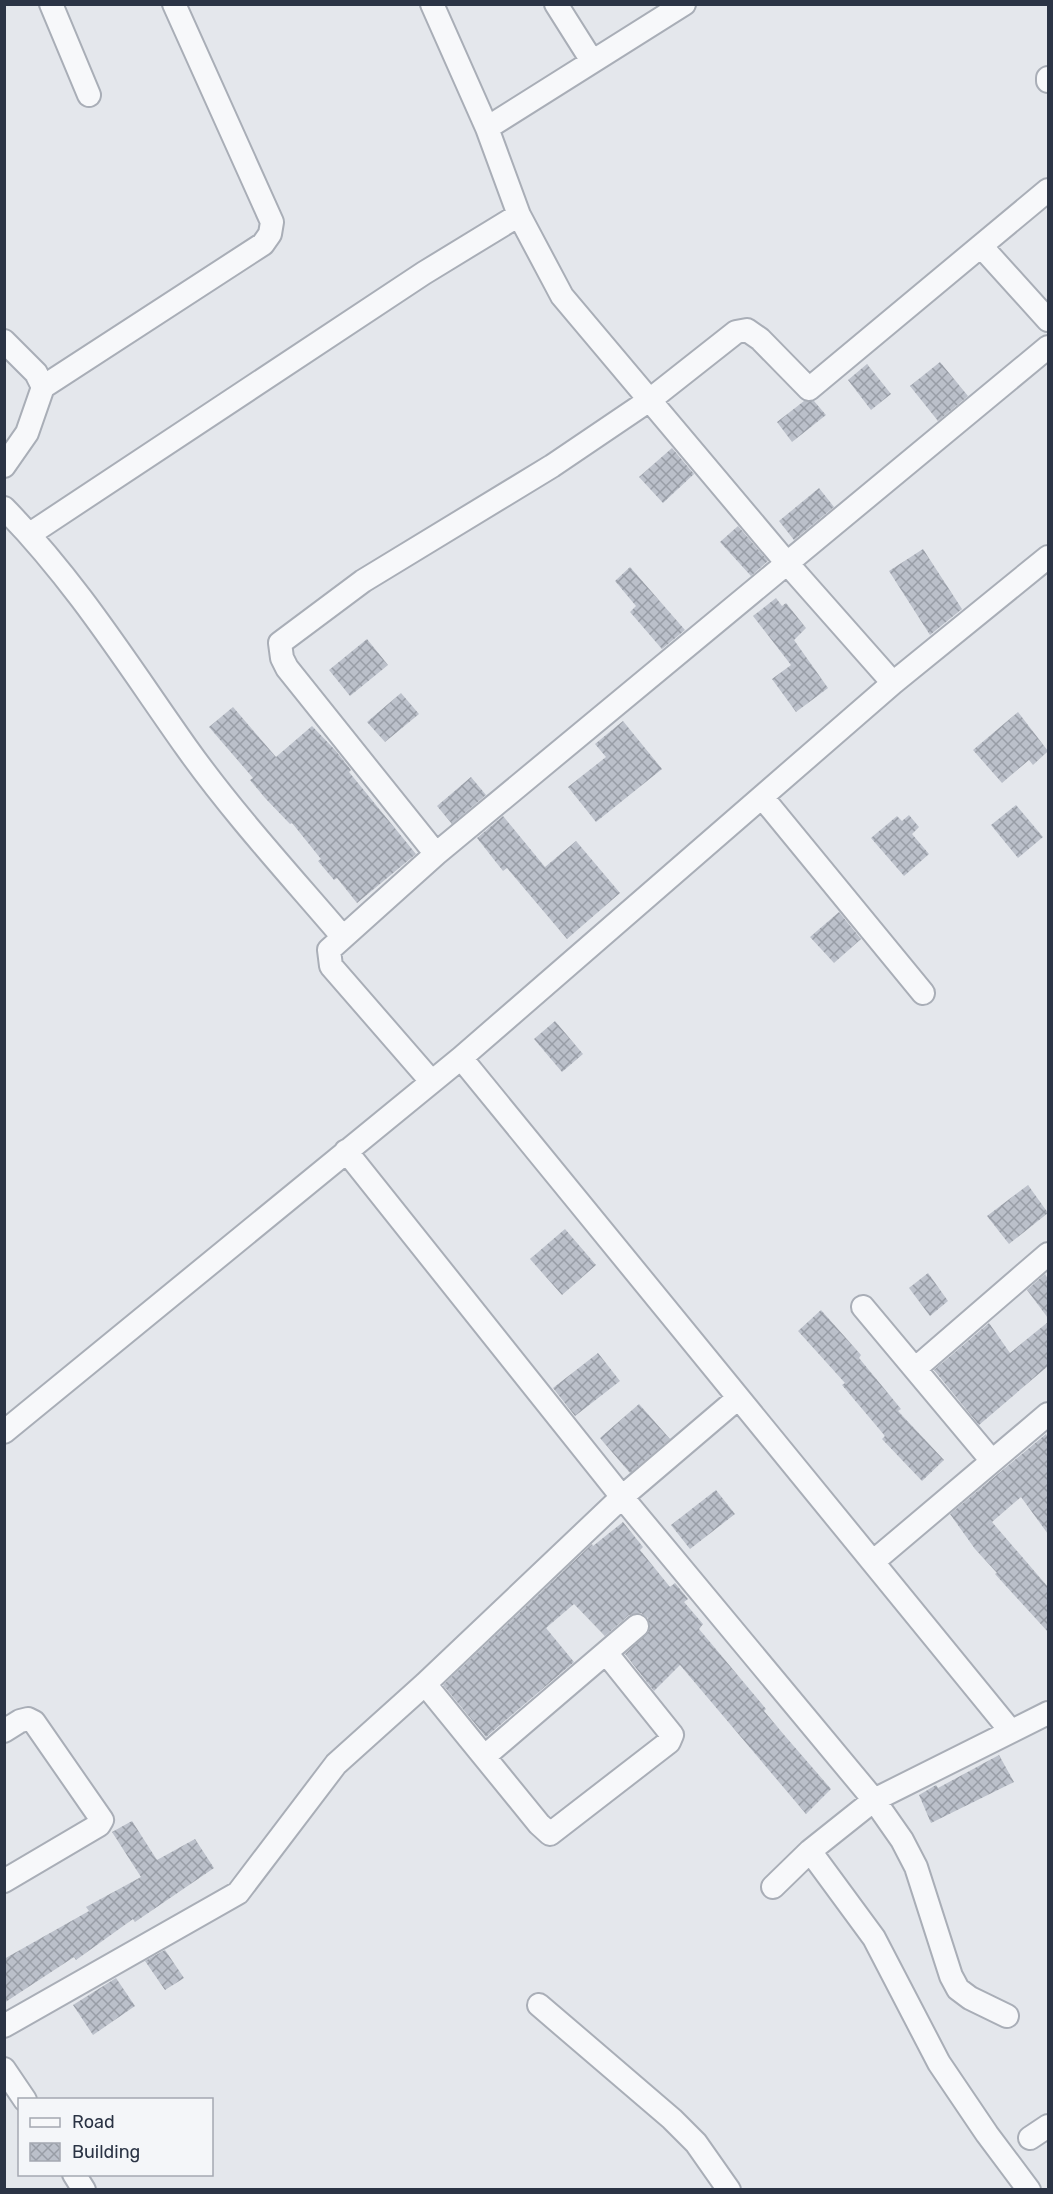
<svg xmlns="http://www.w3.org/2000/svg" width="1053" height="2194" font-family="Rubik,sans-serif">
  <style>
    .building { fill: url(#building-cross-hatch) }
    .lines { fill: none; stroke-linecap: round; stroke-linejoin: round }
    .street-casing { stroke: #a9aeb7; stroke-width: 26 }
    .street { stroke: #f7f8fa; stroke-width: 22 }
  </style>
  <defs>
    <pattern id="building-cross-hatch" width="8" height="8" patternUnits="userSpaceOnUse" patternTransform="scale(1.5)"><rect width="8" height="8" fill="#bbc0ca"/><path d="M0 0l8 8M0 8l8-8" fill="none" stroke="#989da6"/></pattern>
  </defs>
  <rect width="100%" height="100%" fill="#e4e7ec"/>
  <!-- building -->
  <path class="building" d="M940 362 968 396 938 421 910 386Z
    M867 364 891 394 871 410 848 380Z
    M804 401H814L826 415 792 442 777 422Z
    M672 448 694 474 663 503 639 477Z
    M819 488 834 507 794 540 779 521Z
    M738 526 768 561 751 576 720 542Z
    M923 549 962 609 930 635 889 571Z
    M630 567 685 630 662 649 630 612 636 606 615 581Z
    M776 598 782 606 786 603 806 628 794 640 828 688 796 712 772 679 791 665 753 616Z
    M367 639 388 665 350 696 329 670Z
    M401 693 419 714 385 742 367 722Z
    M233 707 276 757 312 726 336 751 351 770 349 772 416 854 357 903 337 878 334 880 318 861 321 859 292 823 290 824 265 798 250 780 253 778 209 727Z
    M1018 712 1048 751 1033 765 1029 760 1002 783 973 750Z
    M623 721 662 769 596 822 568 787 606 757 595 744Z
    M471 777 486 795 452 824 437 806Z
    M1016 805 1043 837 1018 858 991 825Z
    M909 815 919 827 912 834 929 854 904 876 871 838 897 816 902 821Z
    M503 816 545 867 576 841 620 893 567 939 507 868 503 871 477 838Z
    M839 912 861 939 834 963 810 937Z
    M555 1021 583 1054 562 1072 534 1039Z
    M1028 1185 1048 1213 1009 1244 987 1216Z
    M565 1229 596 1265 562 1295 530 1259Z
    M928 1273 948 1301 930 1316 909 1288Z
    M1045 1274 1048 1279V1318L1027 1290Z
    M821 1310 861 1355 859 1358 901 1409 898 1411 944 1460 922 1481 882 1439 885 1436 842 1385 845 1383 798 1331Z
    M1048 1322V1366L979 1425 934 1370 989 1323 1010 1353Z
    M598 1353 620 1381 575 1416 553 1388Z
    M639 1404 670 1439 630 1473 600 1438Z
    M1046 1434 1048 1438V1534L1021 1497 992 1522 1048 1587V1632L995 1574 997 1573 975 1549 950 1514Z
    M716 1490 735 1514 690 1549 671 1525Z
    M623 1522 643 1547 640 1550 670 1587 675 1583 688 1599 684 1602 703 1624 699 1629 766 1709 764 1711 785 1736 831 1789 806 1814 680 1665 654 1691 625 1654 649 1631 648 1618 641 1613 629 1615 605 1636 574 1604 546 1628 574 1662 486 1737 443 1685 592 1544 593 1546Z
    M999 1755 1014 1782 931 1823 919 1795 936 1785 938 1788Z
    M132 1821 157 1860 195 1839 214 1868 135 1922 133 1919 76 1960 74 1957 4 2003V1959L89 1911 86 1907 141 1877 112 1832Z
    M165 1950 184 1978 165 1990 145 1961Z
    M116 1978 135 2006 93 2035 73 2005Z"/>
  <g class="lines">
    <!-- street casing -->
    <g class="street-casing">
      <path id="street" d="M51 4 89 95
        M432 4 487 128 519 215 562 296 786 562 893 683
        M556 4 592 61
        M1048 78V81
        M487 128 684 4
        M981 246 1048 320
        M4 341 36 373 43 387 27 433 4 466
        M43 387 263 244 270 234 272 222 174 4
        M4 508C75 580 128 665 186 747 233 813 289 874 342 936
        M30 534 424 273 519 215
        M762 797 923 993
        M436 854 287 668 282 658 280 643 363 581 552 466 651 399 736 332 747 330 760 339 809 389 1048 190
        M461 1058 1010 1730
        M431 1081 331 966 329 950 436 854 1048 347
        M346 1151 622 1497 874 1800 902 1840 916 1867 951 1976 958 1989 970 1998 1007 2016
        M863 1307 992 1461
        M916 1368 1048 1254
        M4 1432 461 1058 893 683 1048 557
        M874 1561 1048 1414
        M425 1684 539 1824 550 1834 669 1742 672 1735 607 1654
        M4 1731 20 1721 28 1719 34 1722 102 1820 99 1825 4 1881
        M485 1756 637 1626
        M810 1851 874 1938 939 2063 987 2134 1029 2190
        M773 1887 810 1851 874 1800 1048 1713
        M539 2005 672 2119 696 2143 729 2190
        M4 2026 238 1893 336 1764 425 1684 622 1497 737 1399
        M4 2069 25 2100
        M1030 2138 1048 2126
        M74 2174 84 2190"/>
    </g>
    <!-- street -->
    <use href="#street" class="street"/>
  </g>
  <!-- border -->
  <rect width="1053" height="2194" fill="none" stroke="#2b3445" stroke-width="12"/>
  <!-- legend -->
  <rect x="18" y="2098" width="195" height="78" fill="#f4f6f9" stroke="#a4a8b1" stroke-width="1.5"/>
  <rect x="30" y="2118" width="30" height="9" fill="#f7f8fa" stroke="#a4a8b1" stroke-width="1.5"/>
  <text x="72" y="2128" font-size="18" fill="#2b3445">Road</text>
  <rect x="30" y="2143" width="30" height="18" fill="url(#building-cross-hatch)" stroke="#a4a8b1" stroke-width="1.5"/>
  <text x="72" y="2158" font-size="18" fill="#2b3445">Building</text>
</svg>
